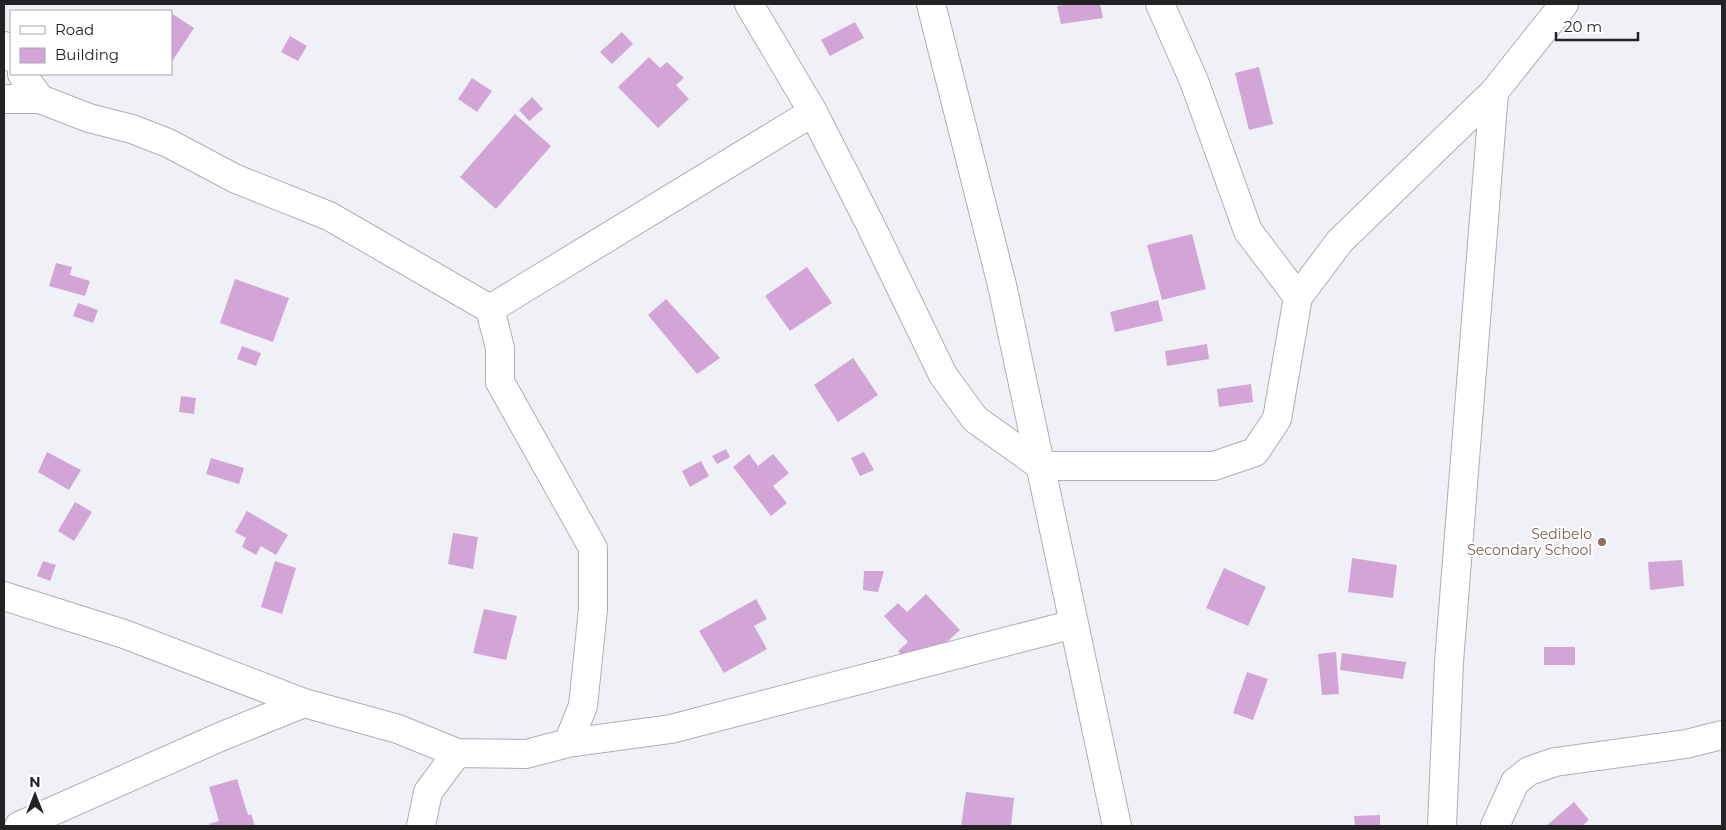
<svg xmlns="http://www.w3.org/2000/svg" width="1726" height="830" font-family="Montserrat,sans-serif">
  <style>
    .building { fill: #d2a5d6 }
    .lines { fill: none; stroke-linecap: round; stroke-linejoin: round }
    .minor-casing { stroke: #aeafb5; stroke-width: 30 }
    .minor { stroke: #fff; stroke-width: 28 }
    .education-dot { fill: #8d6e63; stroke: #fff; stroke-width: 2 }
    .labels { text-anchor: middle; stroke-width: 4; stroke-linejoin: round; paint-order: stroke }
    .education-label { font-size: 14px; fill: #785e54; stroke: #fff; text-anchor: end }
  </style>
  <rect width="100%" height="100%" fill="#f0f1f7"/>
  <!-- building -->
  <path class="building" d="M1071 4H1100L1103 18 1061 24 1057 6Z
    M171 13 194 28 171 63Z
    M855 22 864 38 830 56 821 40Z
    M622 32 633 44 612 64 600 52Z
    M290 36 307 46 298 61 281 52Z
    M649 57 660 68 667 62 684 78 676 85 689 99 658 128 618 87Z
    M1259 67 1273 124 1249 130 1235 73Z
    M472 78 492 91 477 112 458 99Z
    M532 97 543 109 529 121 519 110Z
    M515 114 551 146 496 209 460 177Z
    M1192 234 1206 289 1162 300 1147 245Z
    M56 263 72 267 70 275 90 281 85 296 49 286Z
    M807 267 832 303 790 331 765 296Z
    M235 279 289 298 273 342 220 323Z
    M666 299 720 358 697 374 648 315Z
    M1158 300 1163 321 1115 332 1110 312Z
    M78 303 98 310 93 323 73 316Z
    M1207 344 1209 359 1167 366 1165 351Z
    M242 346 261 353 256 366 237 359Z
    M853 358 878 395 838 422 814 385Z
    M1251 384 1253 402 1219 407 1217 389Z
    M181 396 196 398 194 414 179 412Z
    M726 449 730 457 717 464 712 456Z
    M47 452 81 470 69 490 38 472Z
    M864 452 874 470 860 476 851 458Z
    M749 454 758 466 773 454 789 473 773 486 787 503 771 516 733 467Z
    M211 458 244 468 239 484 206 474Z
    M701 461 709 476 690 487 682 471Z
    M75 502 92 512 74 541 58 531Z
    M247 511 288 535 276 555 261 546 256 555 242 547 246 538 235 532Z
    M453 533 478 537 473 569 448 564Z
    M1352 558 1397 565 1393 598 1348 592Z
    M1682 560 1684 586 1650 590 1648 562Z
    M43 561 56 565 50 581 37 576Z
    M275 561 296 568 282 614 261 607Z
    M1224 568 1266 587 1248 626 1206 608Z
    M864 571H884L878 592 863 590Z
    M926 594 960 630 936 652 931 646 911 665 898 651 908 642 884 616 898 603 907 612Z
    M756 599 767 619 754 626 767 649 724 673 699 631Z
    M484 609 517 616 506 660 473 653Z
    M1544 647H1575V665H1544Z
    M1336 652 1339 694 1322 695 1318 654Z
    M1342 653 1406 662 1403 679 1340 670Z
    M1247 672 1268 679 1253 720 1233 713Z
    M237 779 248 815 251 814 255 826H210L209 824 219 821 209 787Z
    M966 792 1014 798 1011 826H961Z
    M1574 802 1589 820 1582 826H1546Z
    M1380 815V826H1355L1354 816Z"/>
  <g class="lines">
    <!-- minor casing -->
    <g class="minor-casing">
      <path id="minor" d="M749 4 813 112 869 222 943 375 975 419 1041 466H1214L1255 452 1277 419 1298 297 1340 241 1494 92 1564 4
        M931 4 1002 285 1117 826
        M1160 4 1194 81 1248 231 1298 297
        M4 46 11 57
        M22 74 40 99
        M4 99H40L89 118 132 129 168 143 236 179 329 216 490 309 500 348V382L593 548V609L583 706 568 743
        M490 309 813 112
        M4 596 124 634 304 703 398 729 457 753
        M19 826 220 737 304 703
        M421 826 428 792 457 753 526 754 568 743 671 729 1074 624
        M1442 826 1449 662 1494 92
        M1495 826 1515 782 1529 771 1555 762 1686 744 1722 735"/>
    </g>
    <!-- minor -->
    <use href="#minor" class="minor"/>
  </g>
  <!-- markers -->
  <circle class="education-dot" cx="1602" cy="542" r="5"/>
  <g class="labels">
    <!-- education labels -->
    <g class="education-label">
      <text x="1592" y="539">Sedibelo<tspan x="1592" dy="16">Secondary School</tspan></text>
    </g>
  </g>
  <!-- border -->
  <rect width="1726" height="830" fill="none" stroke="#232325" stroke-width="10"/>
  <!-- legend -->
  <rect x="10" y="10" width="162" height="65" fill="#ffffff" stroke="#a7a7a8"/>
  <rect x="20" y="26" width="25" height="8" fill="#ffffff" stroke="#a7a7a8"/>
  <text x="55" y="35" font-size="15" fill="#232325">Road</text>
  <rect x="20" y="48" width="25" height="15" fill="#d2a5d6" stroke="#a7a7a8"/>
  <text x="55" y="60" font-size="15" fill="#232325">Building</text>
  <!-- north arrow -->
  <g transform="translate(35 795)" stroke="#ffffff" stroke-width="4" paint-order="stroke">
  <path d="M0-4L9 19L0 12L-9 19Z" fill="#232325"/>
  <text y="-8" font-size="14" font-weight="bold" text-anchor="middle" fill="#232325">N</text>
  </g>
  <!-- scale -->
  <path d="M1556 32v8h82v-8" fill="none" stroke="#232325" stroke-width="2.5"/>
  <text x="1564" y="32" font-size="15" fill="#232325" stroke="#ffffff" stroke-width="4" paint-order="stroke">20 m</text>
</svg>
